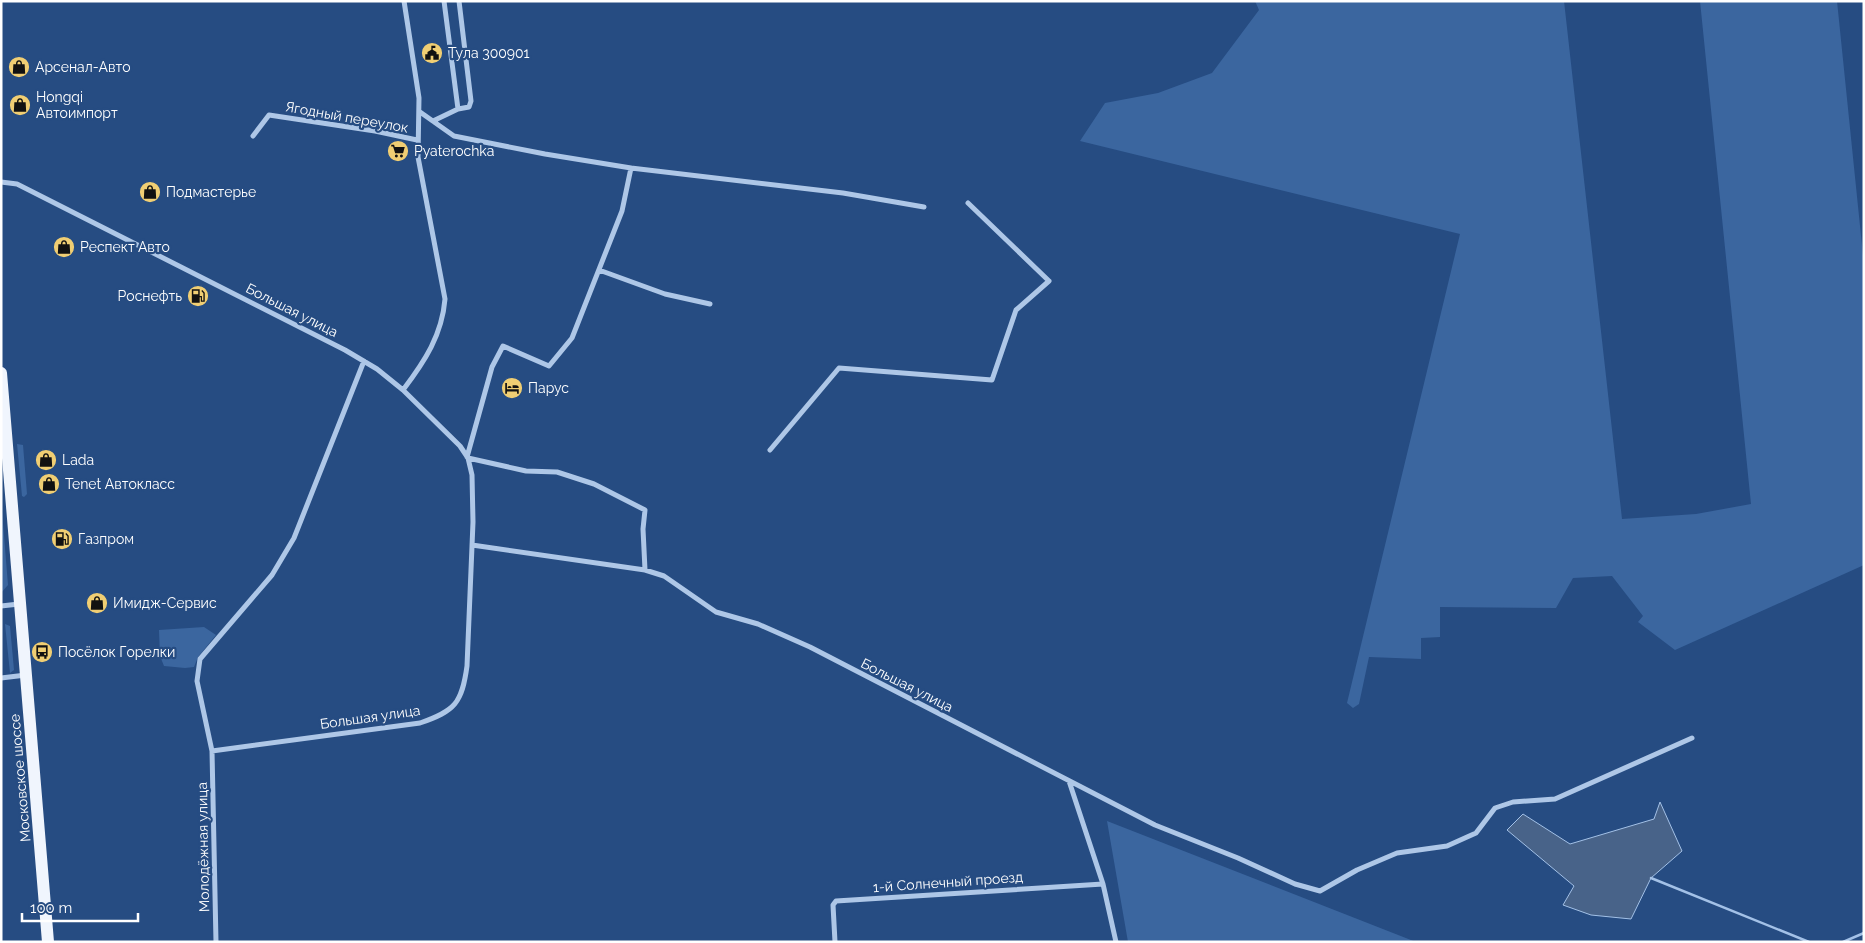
<svg xmlns="http://www.w3.org/2000/svg" width="1865" height="943" font-family="Raleway,sans-serif">
  <style>
    .green { fill: #3b669f }
    .water { fill: #486389; stroke: #a3c1e7 }
    .lines { fill: none; stroke-linecap: round; stroke-linejoin: round }
    .stream { stroke: #a3c1e7; stroke-width: 2.5 }
    .minor { stroke: #aec7e7; stroke-width: 5 }
    .primary { stroke: #f0f5fd; stroke-width: 12 }
    .labels { text-anchor: middle; stroke-width: 4.5; stroke-linejoin: round; paint-order: stroke }
    .poi-label { font-size: 14px; fill: #fff; stroke: #264c82; text-anchor: start }
    .street-label { font-size: 14px; fill: #fff; stroke: #264c82 }
  </style>
  <rect width="100%" height="100%" fill="#264c82"/>
  <!-- green -->
  <path class="green" d="M1255 1H1564L1622 519 1696 514 1751 504 1700 1H1837L1864 265V565L1675 650 1638 622 1643 616 1612 576 1573 578 1556 608 1440 607V637L1421 638V659L1369 657 1359 704 1353 708 1347 703 1460 234 1080 141 1105 103 1158 93 1212 73 1259 10Z
    M17 444 23 445 27 494 24 497 22 496Z
    M1 499 8 585 1 593Z
    M5 624 10 626 14 670 10 673Z
    M204 627 216 635 198 657 194 667 185 668 164 666 160 656 159 630Z
    M1107 821 1416 942H1128Z"/>
  <!-- water -->
  <path class="water" d="M1660 802 1682 851 1651 878 1631 919 1591 915 1563 905 1574 886 1507 830 1523 814 1570 844 1654 819Z"/>
  <g class="lines">
    <!-- stream -->
    <path class="stream" d="M1651 878 1809 942
      M1843 942 1864 933"/>
    <!-- minor -->
    <path class="minor" d="M444 1 458 109
      M420 112 454 136 545 154 631 168 843 193 924 207
      M433 121 458 109 469 107 471 101 459 1
      M253 136 269 115 375 131 417 140
      M1 182 17 184 345 350 377 369 403 390 460 446 468 458 472 475 473 522 467 666C462 703 455 711 420 723L212 751
      M599 270 665 294 710 304
      M403 390C425 361 442 335 445 299L418 157 419 98 404 1
      M770 450 839 368 992 380 1016 310 1049 281 968 203
      M467 457 492 367 503 346 549 366 572 338 622 211 631 168
      M468 458 526 471 557 472 594 484 645 510 643 529 645 570
      M472 545 645 570 664 576 716 612 758 624 810 647 1155 825 1238 858 1295 884 1320 891 1357 870 1397 853 1447 846 1476 833 1495 808 1513 802 1555 799 1692 738
      M1 606 19 604
      M1 678 26 675
      M1069 781 1103 884 1116 942
      M216 942 212 751 197 681 200 659 272 575 294 538 364 361
      M835 942 833 905 836 901 1103 884"/>
    <!-- primary -->
    <path class="primary" d="M1 373 48 942"/>
  </g>
  <!-- icons -->
  <defs>
    <g id="civic-disc" transform="scale(1.125)"><circle r="9.5" fill="#f0ce73" stroke="#264c82"/><path d="M-.6-6.5H3V-4.5H.6V-3L4-1V1h2V6H-6V1h2V-1L-.6-3ZM-1.2 2.5V6h2.4V2.5Z" fill="#111"/></g>
    <g id="shop-disc" transform="scale(1.125)"><circle r="9.5" fill="#f0ce73" stroke="#264c82"/><path d="M-5-2.5h2.3a2.7 3.5 0 0 1 5.4 0H5L5.5 6h-11ZM-1.5-2.5h3a1.5 2.3 0 0 0-3 0Z" fill="#111"/></g>
    <g id="supermarket-disc" transform="scale(1.125)"><circle r="9.5" fill="#f0ce73" stroke="#264c82"/><path d="M-6-5.5h2.5l.6 2H6L4.5 2H-2.5L-4.4-4H-6ZM-1.5 3.2a1.3 1.3 0 1 0 .1 0ZM3 3.2a1.3 1.3 0 1 0 .1 0Z" fill="#111"/></g>
    <g id="fuel-disc" transform="scale(1.125)"><circle r="9.5" fill="#f0ce73" stroke="#264c82"/><path d="M-5.5-6h7V0h2V4h1.3V-2.5L3-4.5l.8-.8L6-3V5H2.5V1h-1V6h-7ZM-4.2-4.7v3.2H.2V-4.7Z" fill="#111"/></g>
    <g id="hotel-disc" transform="scale(1.125)"><circle r="9.5" fill="#f0ce73" stroke="#264c82"/><path d="M-6-4.5h1.5V1H6V5H4.5V3h-9V5H-6ZM-4 0a1.8 1.8 0 1 1 3.6 0ZM.5 0V-2.5h3Q6-2.5 6 0Z" fill="#111"/></g>
    <g id="bus-disc" transform="scale(1.125)"><circle r="9.5" fill="#f0ce73" stroke="#264c82"/><path d="M-5-6H5V4H4V6H2V4H-2V6H-4V4H-5ZM-3.5-4V0h7V-4ZM-3.5 1.2v1.5H-2V1.2ZM2 1.2v1.5H3.5V1.2Z" fill="#111"/></g>
  </defs>
  <g fill-rule="evenodd">
    <use href="#civic-disc" x="432" y="53"/>
    <use href="#shop-disc" x="19" y="67"/>
    <use href="#shop-disc" x="20" y="105"/>
    <use href="#supermarket-disc" x="398" y="151"/>
    <use href="#shop-disc" x="150" y="192"/>
    <use href="#shop-disc" x="64" y="247"/>
    <use href="#fuel-disc" x="198" y="296"/>
    <use href="#hotel-disc" x="512" y="388"/>
    <use href="#shop-disc" x="46" y="460"/>
    <use href="#shop-disc" x="49" y="484"/>
    <use href="#fuel-disc" x="62" y="539"/>
    <use href="#shop-disc" x="97" y="603"/>
    <use href="#bus-disc" x="42" y="652"/>
  </g>
  <g class="labels">
    <!-- poi labels -->
    <g class="poi-label">
      <text x="448" y="58">Тула 300901</text>
      <text x="35" y="72">Арсенал-Авто</text>
      <text x="36" y="102">Hongqi<tspan x="36" dy="16">Автоимпорт</tspan></text>
      <text x="414" y="156">Pyaterochka</text>
      <text x="166" y="197">Подмастерье</text>
      <text x="80" y="252">Респект Авто</text>
      <text x="182" y="301" text-anchor="end">Роснефть</text>
      <text x="528" y="393">Парус</text>
      <text x="62" y="465">Lada</text>
      <text x="65" y="489">Tenet Автокласс</text>
      <text x="78" y="544">Газпром</text>
      <text x="113" y="608">Имидж-Сервис</text>
      <text x="58" y="657">Посёлок Горелки</text>
    </g>
    <!-- street labels -->
    <g class="street-label">
      <text transform="translate(347 117) rotate(10)" y="5">Ягодный переулок</text>
      <text transform="translate(292 310) rotate(27)" y="5">Большая улица</text>
      <text transform="translate(907 685) rotate(27)" y="5">Большая улица</text>
      <text transform="translate(370 717) rotate(-8)" y="5">Большая улица</text>
      <text transform="translate(20 778) rotate(-95)" y="5">Московское шоссе</text>
      <text transform="translate(203 847) rotate(-91)" y="5">Молодёжная улица</text>
      <text transform="translate(948 882) rotate(-4)" y="5">1-й Солнечный проезд</text>
    </g>
  </g>
  <!-- border -->
  <rect width="1865" height="943" fill="none" stroke="#ffffff" stroke-width="5"/>
  <!-- scale -->
  <path d="M22 913v8h116v-8" fill="none" stroke="#ffffff" stroke-width="2.5"/>
  <text x="30" y="913" font-size="15" fill="#ffffff" stroke="#264c82" stroke-width="4" paint-order="stroke">100 m</text>
</svg>
